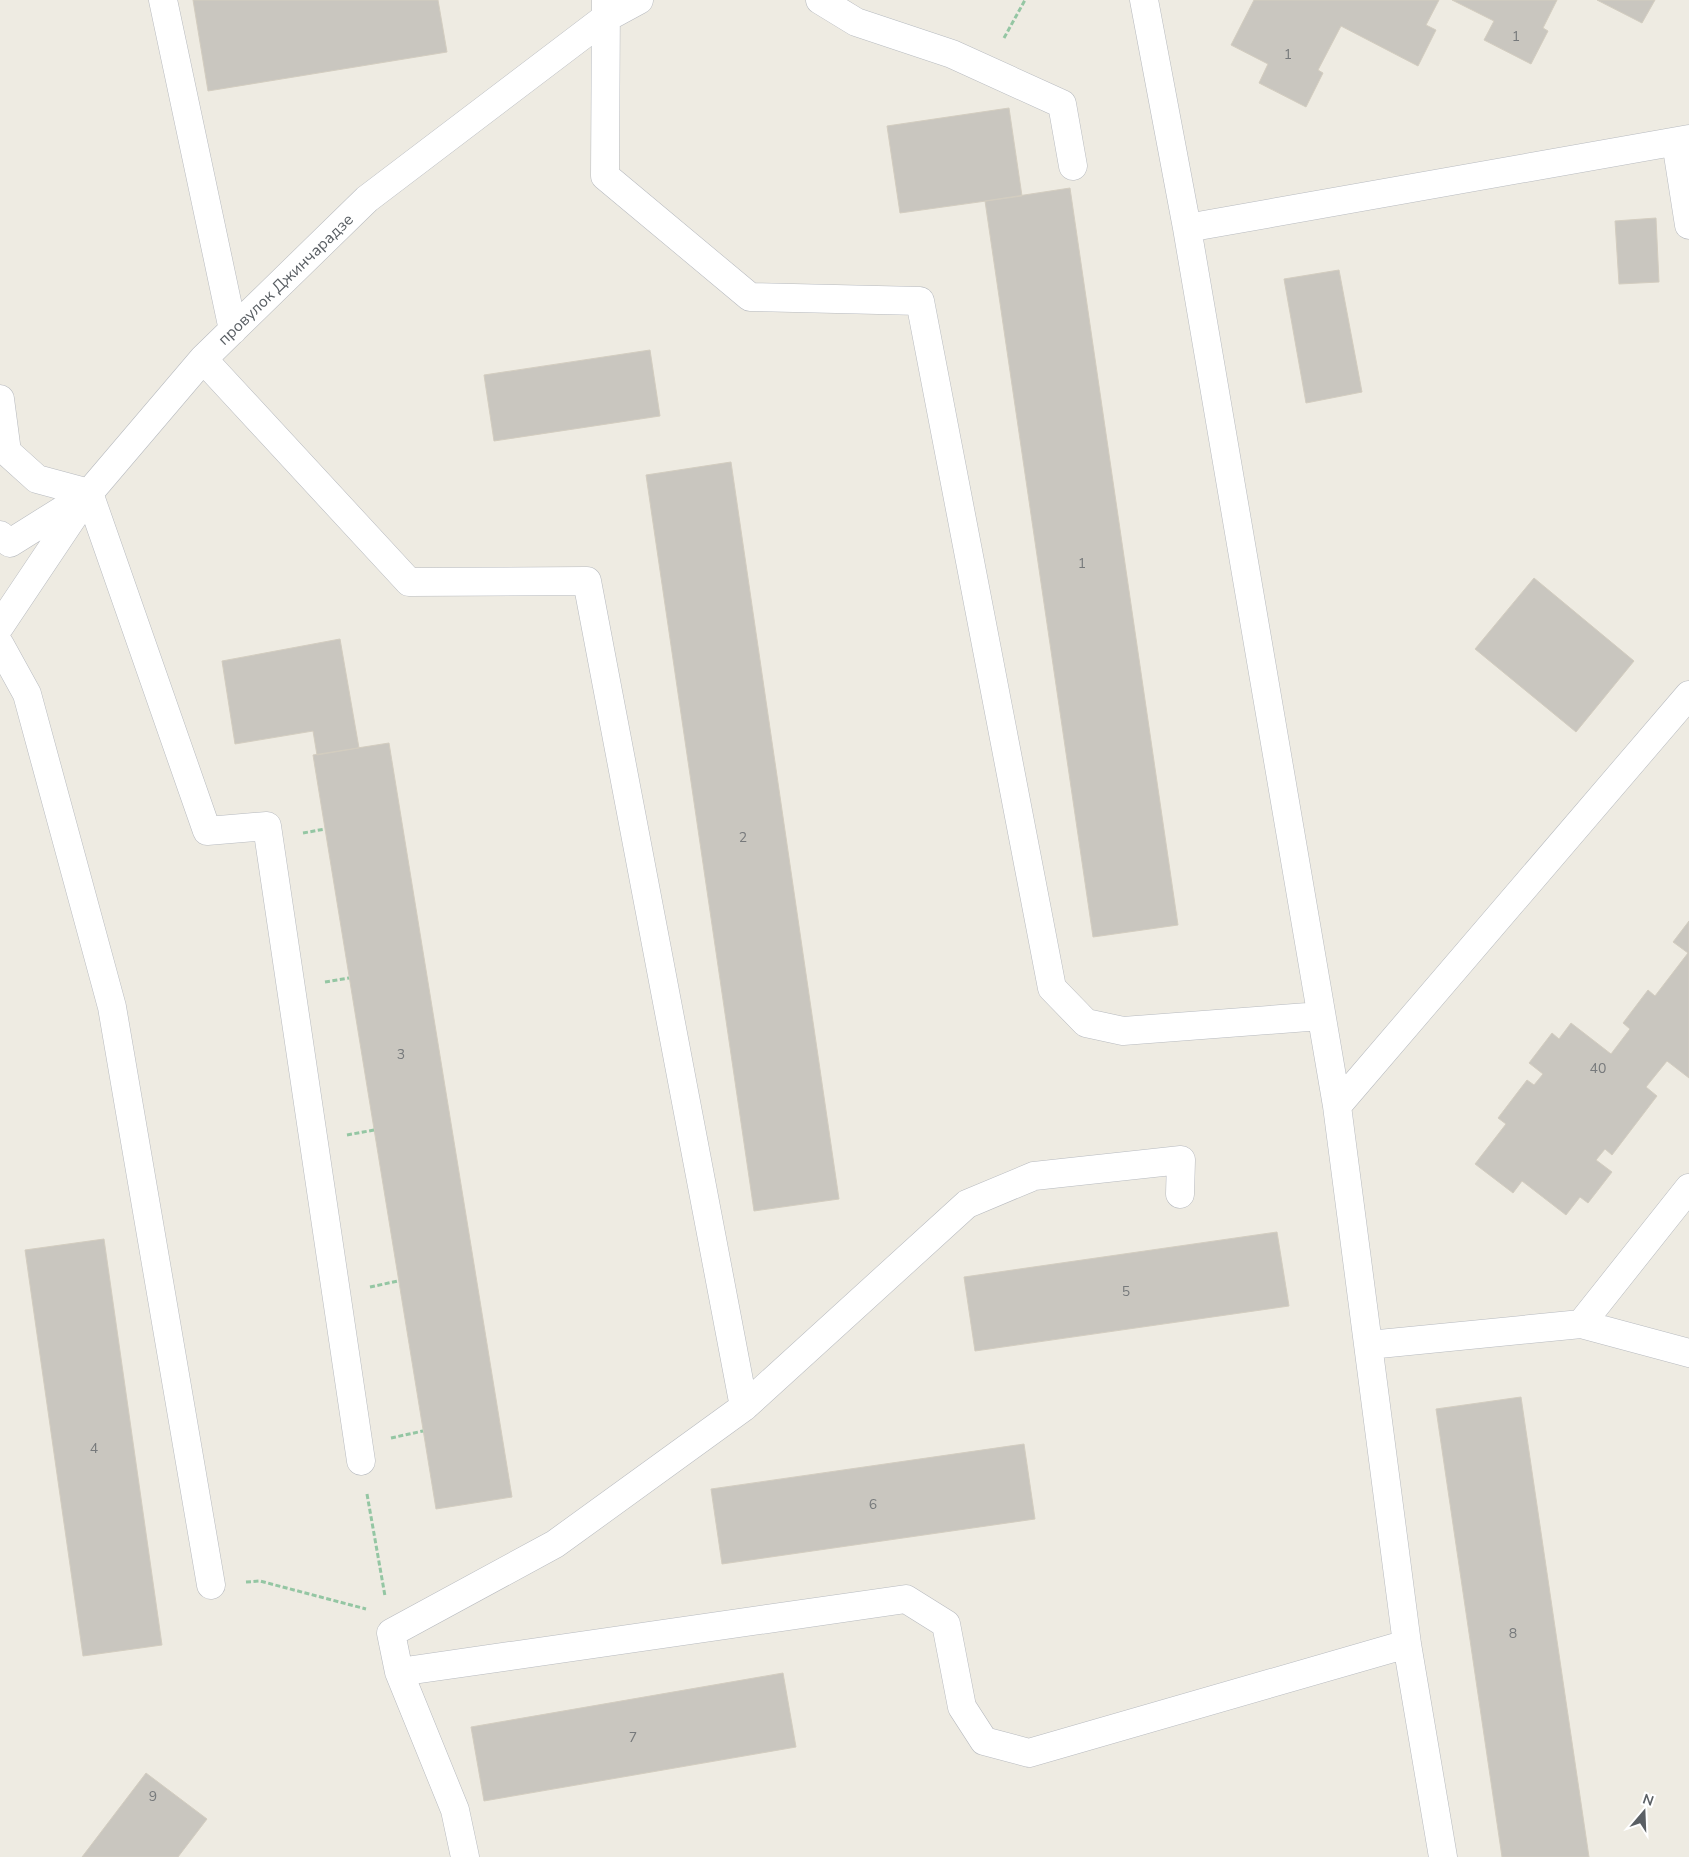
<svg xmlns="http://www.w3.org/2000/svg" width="1689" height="1857" font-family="'Nunito Sans',sans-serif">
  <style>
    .building { fill: #c9c6bf; stroke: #d3cdc0 }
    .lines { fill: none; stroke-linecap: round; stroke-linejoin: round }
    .minor-casing { stroke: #b7babf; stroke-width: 29 }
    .path { stroke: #94c6a3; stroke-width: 3; stroke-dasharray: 5 2.5; stroke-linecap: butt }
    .minor { stroke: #fff; stroke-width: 28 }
    .labels { text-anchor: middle; stroke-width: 4; stroke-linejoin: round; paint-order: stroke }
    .number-label { font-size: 14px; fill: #76797b }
    .street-label { font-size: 16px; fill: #5a5f64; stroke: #fff }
  </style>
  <rect width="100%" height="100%" fill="#eeebe2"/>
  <!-- building -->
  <path class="building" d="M193 0H438L447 52 208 91Z
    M1254 0H1439L1426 25 1436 30 1418 66 1341 26 1318 70 1323 73 1306 107 1259 83 1268 64 1231 45Z
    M1452 0H1557L1543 28 1548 31 1531 64 1484 40 1494 21Z
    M1597 0H1655L1642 23Z
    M1009 108 1022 196 900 213 887 126Z
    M1070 188 1178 925 1093 937 985 201Z
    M1656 218 1659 282 1619 284 1615 221Z
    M1339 270 1362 392 1306 403 1284 279Z
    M650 350 660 416 494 441 484 375Z
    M731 462 839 1199 754 1211 646 475Z
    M1534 578 1634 661 1576 732 1475 649Z
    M340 639 359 748 317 755 313 731 235 744 222 661Z
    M389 743 512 1497 436 1509 313 755Z
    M1689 921V1078L1667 1061 1646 1087 1657 1096 1612 1155 1605 1149 1596 1160 1612 1172 1588 1203 1580 1197 1566 1215 1522 1181 1513 1193 1475 1164 1506 1124 1498 1118 1527 1080 1534 1085 1543 1074 1529 1063 1552 1033 1559 1039 1571 1023 1611 1054 1630 1029 1623 1023 1648 990 1655 996 1688 953 1673 942Z
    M1277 1232 1289 1306 975 1351 964 1277Z
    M104 1239 162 1645 83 1656 25 1250Z
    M1521 1397 1589 1857H1502L1436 1409Z
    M1024 1444 1035 1519 722 1564 711 1489Z
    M783 1673 796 1747 484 1801 471 1727Z
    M146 1773 207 1819 178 1857H82Z"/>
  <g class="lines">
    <!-- minor casing -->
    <g class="minor-casing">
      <path id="minor" d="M163 0 233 330
        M606 0 605 176 750 297 920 301 1052 988 1086 1023 1123 1031 1321 1016
        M820 0 856 22 952 54 1062 104 1073 166
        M1144 0 1187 228 1337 1106 1407 1644 1443 1857
        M1676 142 1689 225
        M1187 228 1689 139
        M203 359 409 582 587 581 744 1407
        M0 399 7 452 37 479 89 493
        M89 493 207 831 267 826 361 1461
        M0 535 10 543 82 498
        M0 626 89 493 203 359 367 199 604 19 639 0
        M0 645 27 694 112 1007 211 1585
        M1337 1106 1689 695
        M1581 1324 1689 1188
        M1369 1345 1581 1324 1689 1353
        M399 1672 906 1599 946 1624 962 1707 984 1741 1029 1753 1407 1644
        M465 1857 455 1810 399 1672 391 1633 555 1544 744 1407 967 1204 1034 1176 1181 1160 1180 1194"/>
    </g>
    <!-- path -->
    <path class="path" d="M1004 38 1025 0
      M303 833 325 829
      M325 982 349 978
      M347 1135 374 1130
      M370 1287 398 1281
      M391 1438 423 1431
      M367 1494 385 1596
      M246 1582 260 1581 366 1609"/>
    <!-- minor -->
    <use href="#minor" class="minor"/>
  </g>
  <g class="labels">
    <!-- number labels -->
    <g class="number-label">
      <text x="1516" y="41">1</text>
      <text x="1288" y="59">1</text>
      <text x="1082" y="568">1</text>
      <text x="743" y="842">2</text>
      <text x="401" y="1059">3</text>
      <text x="1598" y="1073">40</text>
      <text x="1126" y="1296">5</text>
      <text x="94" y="1453">4</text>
      <text x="873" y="1509">6</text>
      <text x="1513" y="1638">8</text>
      <text x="633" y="1742">7</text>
      <text x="153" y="1801">9</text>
    </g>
    <!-- street labels -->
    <g class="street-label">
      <text transform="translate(285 279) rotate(-44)" y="6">провулок Джинчарадзе</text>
    </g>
  </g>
  <!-- north arrow -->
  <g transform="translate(1644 1812) rotate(19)" stroke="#ffffff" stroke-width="4" paint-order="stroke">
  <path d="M0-4L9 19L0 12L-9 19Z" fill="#5a5f64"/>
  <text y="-8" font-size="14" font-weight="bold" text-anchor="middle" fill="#5a5f64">N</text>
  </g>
</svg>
